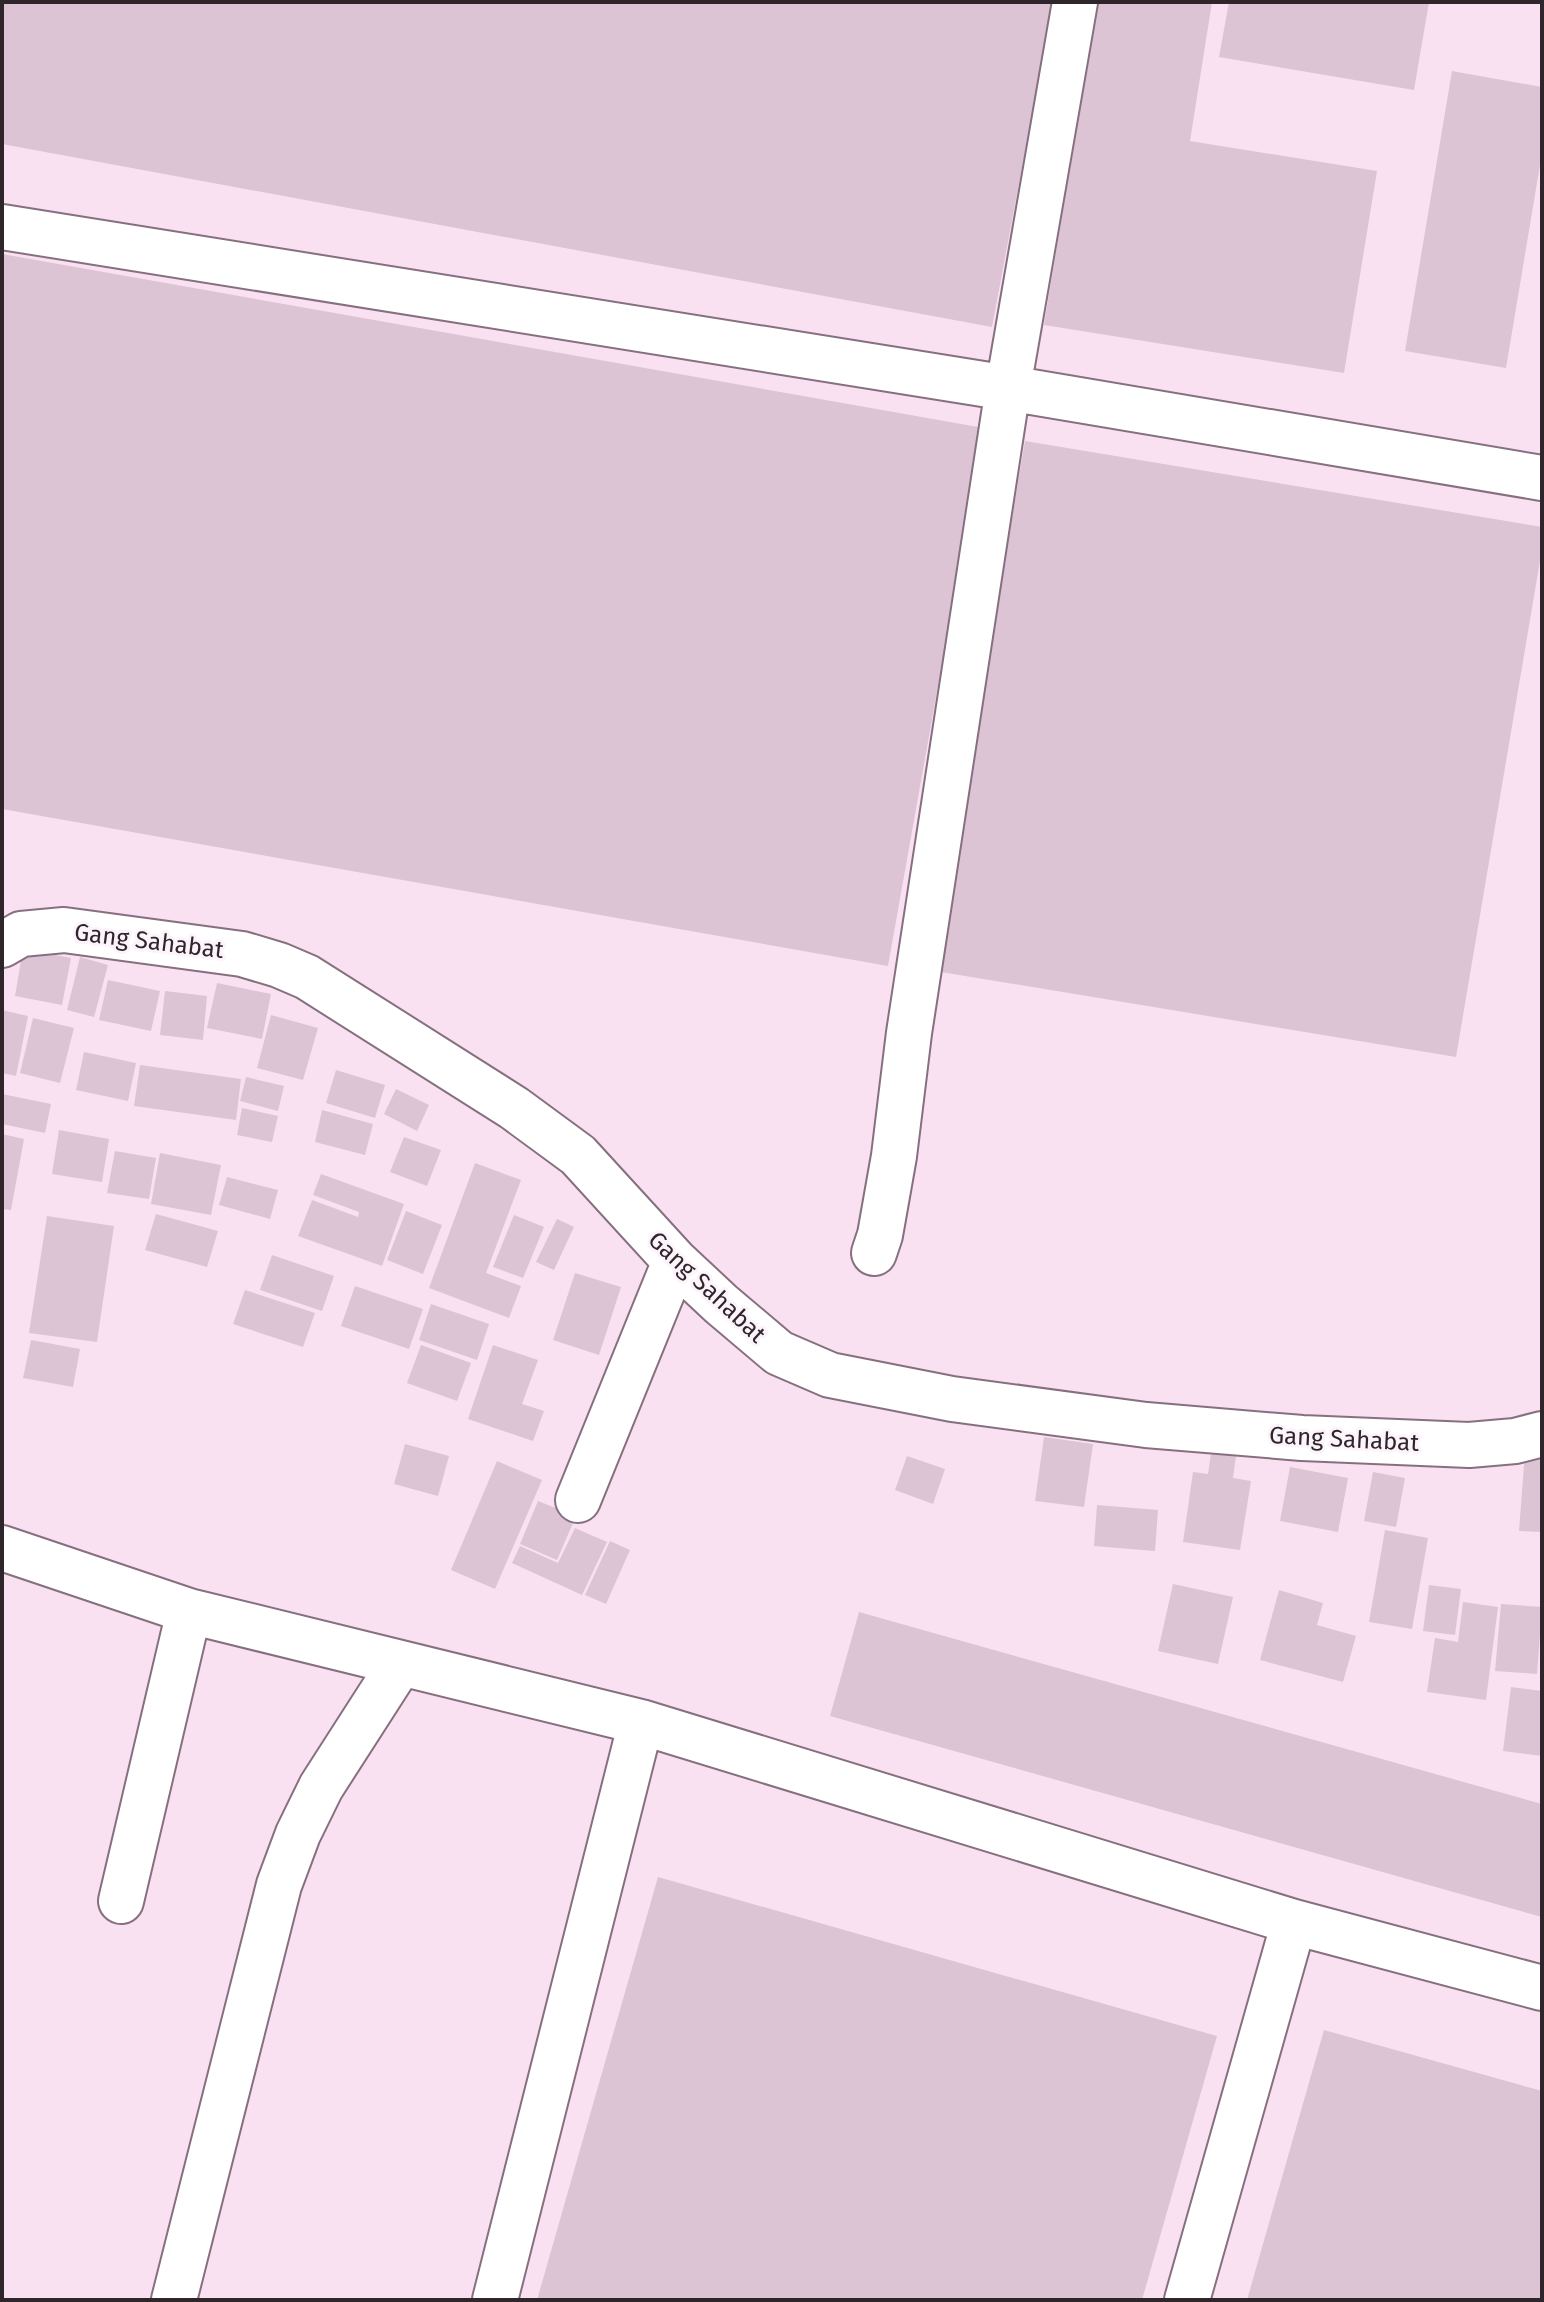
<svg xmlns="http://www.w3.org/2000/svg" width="1544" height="2302" font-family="'Fira Sans',sans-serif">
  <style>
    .building { fill: #ddc4d4 }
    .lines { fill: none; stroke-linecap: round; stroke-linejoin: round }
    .minor-casing { stroke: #86707f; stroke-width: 48 }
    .minor { stroke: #fff; stroke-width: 44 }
    .labels { text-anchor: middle; stroke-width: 6; stroke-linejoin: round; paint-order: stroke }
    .street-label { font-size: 24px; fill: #2f262c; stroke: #fdf3fa }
  </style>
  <rect width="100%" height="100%" fill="#fae1f1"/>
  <!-- building -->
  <path class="building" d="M3 2H1053L992 327 2 144Z
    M1097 2H1212L1190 141 1377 171 1344 373 1044 325Z
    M1229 2H1429L1414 90 1219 57Z
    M1452 71 1542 87V153L1506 368 1405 351Z
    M2 254 984 428 888 966 2 809Z
    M1025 441 1542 527V549L1456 1057 935 971Z
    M23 949 71 958 62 1005 15 996Z
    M80 957 108 965 94 1017 67 1010Z
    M108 980 160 991 151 1031 99 1020Z
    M217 983 271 994 262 1039 207 1028Z
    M165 991 207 996 203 1040 160 1035Z
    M2 1010 28 1016 16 1076 2 1073Z
    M271 1015 318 1028 303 1080 257 1068Z
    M33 1018 74 1028 60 1083 20 1073Z
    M84 1052 136 1063 128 1101 76 1090Z
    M140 1065 241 1079 236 1120 134 1106Z
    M336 1070 385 1085 375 1118 326 1103Z
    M246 1077 284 1086 278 1111 240 1101Z
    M396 1089 429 1105 417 1131 384 1114Z
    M2 1094 51 1104 45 1133 2 1124Z
    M242 1108 278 1116 272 1142 237 1135Z
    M322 1110 373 1124 365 1155 315 1142Z
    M59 1130 109 1139 102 1182 52 1174Z
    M2 1134 24 1139 11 1210 2 1209Z
    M404 1137 441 1150 427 1186 390 1172Z
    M115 1151 156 1158 149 1199 107 1193Z
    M160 1153 221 1165 211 1215 151 1204Z
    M475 1163 521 1180 486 1273 521 1286 509 1318 429 1288Z
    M321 1174 404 1204 382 1266 298 1236 312 1200 358 1217 359 1212 313 1195Z
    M227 1177 278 1190 270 1219 219 1205Z
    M406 1211 442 1225 423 1274 387 1260Z
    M156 1214 218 1231 207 1267 145 1250Z
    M514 1215 544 1227 523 1278 493 1267Z
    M47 1216 114 1226 97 1342 29 1333Z
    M557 1219 574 1227 554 1270 536 1262Z
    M272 1255 334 1276 322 1311 260 1290Z
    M575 1273 621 1287 599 1355 553 1340Z
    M355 1286 423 1309 409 1349 341 1326Z
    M245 1290 315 1313 303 1347 233 1324Z
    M431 1304 489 1324 477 1360 419 1340Z
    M31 1340 80 1349 73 1387 23 1378Z
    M421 1345 471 1363 457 1401 407 1383Z
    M493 1345 538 1360 522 1404 544 1411 533 1441 468 1419Z
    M1044 1437 1093 1444 1084 1507 1035 1501Z
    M405 1444 449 1456 438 1496 394 1484Z
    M1525 1452 1542 1453V1532L1519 1531Z
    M1211 1453 1236 1456 1233 1478 1251 1481 1240 1550 1183 1542 1193 1472 1208 1474Z
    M907 1456 945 1469 933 1504 895 1490Z
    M497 1461 542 1480 495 1589 451 1570Z
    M1290 1467 1348 1478 1338 1532 1280 1521Z
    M1373 1472 1405 1478 1396 1527 1364 1521Z
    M538 1501 576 1516 557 1560 520 1544Z
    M1097 1505 1158 1510 1155 1551 1094 1546Z
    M575 1528 607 1542 582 1595 512 1563 520 1546 558 1563Z
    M1385 1530 1428 1538 1412 1629 1369 1622Z
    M610 1541 630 1550 606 1604 585 1595Z
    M1173 1584 1233 1597 1218 1664 1158 1651Z
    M1429 1585 1461 1589 1455 1635 1423 1631Z
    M1279 1590 1323 1603 1317 1625 1356 1636 1343 1682 1260 1660Z
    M1463 1602 1498 1607 1486 1700 1427 1692 1435 1638 1458 1642Z
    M1501 1604 1542 1607 1537 1674 1495 1671Z
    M859 1612 1542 1804V1917L830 1716Z
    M1511 1687 1542 1691V1756L1503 1751Z
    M658 1877 1217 2036 1142 2300H537Z
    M1324 2030 1542 2091V2300H1247Z"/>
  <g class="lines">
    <!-- minor casing -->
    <g class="minor-casing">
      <path id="minor" d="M2 227 1008 388 1542 478
        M2 945 21 934 64 930 242 954 279 965 307 977 514 1108 578 1155 675 1261 721 1304 779 1353 830 1375 952 1399 1146 1425 1302 1438 1469 1445 1515 1441 1542 1434
        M874 1253 880 1235 894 1156 909 1033 1008 388 1075 2
        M578 1500 675 1261
        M2 1548 189 1611 641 1722 1294 1922 1542 1988
        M121 1901 189 1611
        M174 2300 279 1885 298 1834 321 1787 400 1664
        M495 2300 641 1722
        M1187 2300 1294 1922"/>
    </g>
    <!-- minor -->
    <use href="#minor" class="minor"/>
  </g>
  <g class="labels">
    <!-- street labels -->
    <g class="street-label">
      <text transform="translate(149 941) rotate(7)" y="8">Gang Sahabat</text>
      <text transform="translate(707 1287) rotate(43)" y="8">Gang Sahabat</text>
      <text transform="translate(1344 1439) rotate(3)" y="8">Gang Sahabat</text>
    </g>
  </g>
  <!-- border -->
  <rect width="1544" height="2302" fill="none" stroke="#2f262c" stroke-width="8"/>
</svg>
